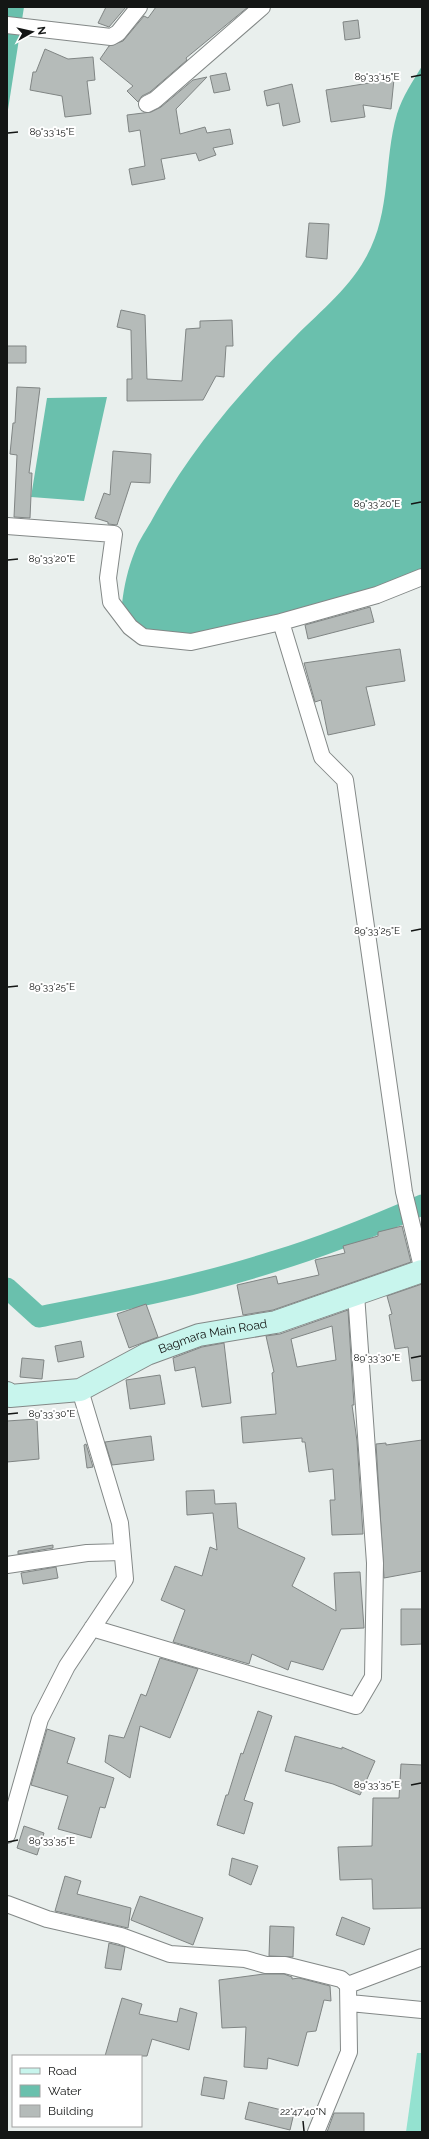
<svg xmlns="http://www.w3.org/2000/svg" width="429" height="2139" font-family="Raleway,sans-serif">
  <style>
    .green { fill: #94e2d0 }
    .water { fill: #6ac0ad }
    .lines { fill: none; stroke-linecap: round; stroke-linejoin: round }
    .canal { stroke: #6ac0ad; stroke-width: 21 }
    .building { fill: #b5bbb9; stroke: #808584; fill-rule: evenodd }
    .street-casing { stroke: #838887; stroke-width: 18 }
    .secondary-casing { stroke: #838887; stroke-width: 24 }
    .street { stroke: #fff; stroke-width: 16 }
    .secondary { stroke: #c8f5ed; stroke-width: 22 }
    .ticks { fill: none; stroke: #141615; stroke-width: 1.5 }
    .labels { text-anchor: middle; stroke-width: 4; stroke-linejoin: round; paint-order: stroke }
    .street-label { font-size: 12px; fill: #141615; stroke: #fff }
    .ticks-label { font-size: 10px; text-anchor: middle; fill: #141615; stroke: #fff; stroke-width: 4; stroke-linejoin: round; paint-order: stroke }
  </style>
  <rect width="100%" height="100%" fill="#e9efed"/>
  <!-- green -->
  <path class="green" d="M417 2053H422V2132H406Z"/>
  <!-- water -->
  <path class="water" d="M7 7H24L7 116Z
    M422 66V570L367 591 322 605 199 634 147 631 132 618 122 604C124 586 128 568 135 551 139 540 147 529 153 518 189 452 238 394 291 341 316 315 347 291 365 259 392 213 383 162 397 114 402 97 413 81 422 66Z
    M107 397 84 501 31 497 47 398Z"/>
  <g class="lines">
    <!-- canal -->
    <path class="canal" d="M7 1288 39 1317C118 1301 198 1286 275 1261 325 1246 374 1226 422 1205"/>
  </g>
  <!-- building -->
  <path class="building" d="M106 7H126L109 27 98 23Z
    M156 7H248L186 58 187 60 150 92 142 96 138 102 127 91 133 86 100 59 109 46 123 41 144 16 148 18Z
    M358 20 360 38 345 40 343 22Z
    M45 49 68 59 93 57 95 80 87 81 91 114 65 117 62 96 30 90 33 72H36Z
    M226 73 230 90 214 93 210 76Z
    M207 77 176 109 180 134 205 127 207 133 230 129 233 144 213 148 216 155 199 161 196 153 161 159 165 179 132 185 129 169 145 166 140 130 129 132 127 115 151 112 161 107 193 80Z
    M394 79 391 109 363 105 365 117 331 122 326 90Z
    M292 84 300 122 283 126 279 103 267 106 264 91Z
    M309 223 329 224 327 259 306 257Z
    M121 310 145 315 147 379 182 381 186 329 200 328V321L232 320 233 346H226L224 377 216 376 203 400 127 401V379H132L131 330 117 327Z
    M7 346H26V363H7Z
    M17 387 40 388 29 473H32L30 518 14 517 17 455 10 454 13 423H15Z
    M113 451 151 454 150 483 131 482 117 525 108 524V522L95 518 104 493 110 495Z
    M370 607 374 622 308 639 305 625Z
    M400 649 405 681 366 687 375 725 328 735 321 700 315 702 304 663Z
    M402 1226 411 1262 273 1310 243 1315 237 1285 276 1276 278 1284 319 1275 315 1260 345 1253 343 1246 378 1236V1232Z
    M422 1284V1380L412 1381 408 1347 395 1349 389 1315 392 1314 387 1296Z
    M146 1304 158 1337 129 1348 117 1314Z
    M348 1310 354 1405H352L357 1441 363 1534 332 1535 330 1500H335L333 1469 309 1472 305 1442H302V1438L243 1443 241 1417 276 1414 272 1373 274 1372 266 1336 280 1334ZM332 1326 336 1360 297 1367 291 1339Z
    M81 1341 84 1357 58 1362 55 1346Z
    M224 1343 231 1403 202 1407 195 1367 175 1371 173 1358 202 1347Z
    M22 1358 44 1360 42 1379 20 1377Z
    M160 1375 165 1404 130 1409 126 1380Z
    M37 1419 39 1459 7 1462V1421Z
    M151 1436 154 1460 112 1465 105 1442Z
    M422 1440V1571L384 1578 376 1444 386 1443V1445Z
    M86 1444 93 1467 87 1468 84 1445Z
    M214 1490 215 1504 236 1503 238 1528 305 1558 292 1586 336 1611 334 1573 360 1572 364 1628 341 1629 323 1670 291 1661 288 1670 252 1654 249 1664 173 1642 185 1610 161 1600 175 1566 202 1576 210 1547 217 1550 213 1513 187 1515 186 1491Z
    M53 1545V1548L18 1554V1551Z
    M56 1567 58 1578 23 1584 21 1573Z
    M401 1609H422V1644L401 1645Z
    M160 1658 198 1669 170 1738 140 1726 130 1778 105 1762 109 1735 124 1738 141 1694 146 1696Z
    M258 1711 272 1716 244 1800 253 1803 244 1834 217 1825 226 1795H228L241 1753 243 1754Z
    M47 1729 75 1738 67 1763 114 1778 105 1808 100 1807 91 1838 58 1829 68 1796 31 1785Z
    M295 1736 342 1749V1747L375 1761 360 1795 333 1784 285 1771Z
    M401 1764 422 1765V1908L373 1909 372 1879 340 1880 338 1847 372 1846 373 1798H399Z
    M24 1826 44 1833 37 1855 17 1848Z
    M232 1858 258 1866 251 1885 229 1875Z
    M65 1876 81 1881 77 1894 131 1908 128 1928 55 1911Z
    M140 1896 203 1918 193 1945 131 1920Z
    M342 1917 370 1928 364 1945 336 1935Z
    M270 1926 294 1927 293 1957 269 1956Z
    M109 1943 125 1947 121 1970 105 1968Z
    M264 1974H284L292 1977V1979L299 1978 330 1986 331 2001 324 2000 316 2031 307 2032 298 2066 268 2058 267 2069 244 2067 246 2027 222 2028 219 1980Z
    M122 1998 142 2004 139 2014 177 2022 180 2008 197 2013 189 2050 152 2039 147 2056H105Z
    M204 2077 227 2081 224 2099 201 2095Z
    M249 2102 294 2113 290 2130 245 2119Z
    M334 2113H364V2132H327Z"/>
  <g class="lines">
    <!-- street casing -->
    <g class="street-casing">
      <path id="street" d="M7 25 111 37 118 33 139 7
        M147 104 155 100 262 7
        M7 526 114 534 108 578 111 602 130 627 143 637 191 642 281 622 377 595 422 577
        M281 622 322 757 345 780 404 1192 422 1267
        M7 1565 87 1553 122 1552
        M92 1628 356 1706 373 1677 375 1563 356 1294
        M7 1835 40 1719 67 1666 125 1579 120 1523 80 1390
        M7 1904 47 1919 121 1936 170 1954 245 1959 266 1965H285L341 1979 348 1985
        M350 2003 422 2010
        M316 2132 349 2052 348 1985 422 1957"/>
    </g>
    <!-- secondary casing -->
    <g class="secondary-casing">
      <g id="secondary">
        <path id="s1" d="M7 1393 10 1396 80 1390 147 1354 199 1335 276 1322 422 1271"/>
      </g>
    </g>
    <!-- street -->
    <use href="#street" class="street"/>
    <!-- secondary -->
    <use href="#secondary" class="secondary"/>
  </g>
  <!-- ticks -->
  <path class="ticks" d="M411 77 421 75M8 133 18 132M411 504 421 502M8 560 18 559M411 931 421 929M8 987 18 986M411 1358 421 1356M8 1414 18 1413M411 1785 421 1783M8 1842 18 1840M303 2121 304 2131"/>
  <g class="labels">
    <!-- street labels -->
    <g class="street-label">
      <text dy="4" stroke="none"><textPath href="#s1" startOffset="219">Bagmara Main Road</textPath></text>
    </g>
  </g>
  <g class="ticks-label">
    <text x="377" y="80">89°33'15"E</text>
    <text x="52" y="135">89°33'15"E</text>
    <text x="377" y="507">89°33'20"E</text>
    <text x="52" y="562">89°33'20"E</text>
    <text x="377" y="934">89°33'25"E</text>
    <text x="52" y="990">89°33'25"E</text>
    <text x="377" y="1361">89°33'30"E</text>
    <text x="52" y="1417">89°33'30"E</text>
    <text x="377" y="1788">89°33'35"E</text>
    <text x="52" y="1844">89°33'35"E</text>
    <text x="303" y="2115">22°47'40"N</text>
  </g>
  <!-- border -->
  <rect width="429" height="2139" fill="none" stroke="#141615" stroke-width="16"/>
  <!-- legend -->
  <rect x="12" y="2055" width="130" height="72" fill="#ffffff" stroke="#a1a2a1"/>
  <rect x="20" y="2068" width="20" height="6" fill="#c8f5ed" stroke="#a1a2a1"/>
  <text x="48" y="2075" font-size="12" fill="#141615">Road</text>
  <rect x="20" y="2085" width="20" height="12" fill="#6ac0ad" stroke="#a1a2a1"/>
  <text x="48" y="2095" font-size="12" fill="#141615">Water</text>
  <rect x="20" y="2105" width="20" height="12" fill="#b5bbb9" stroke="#a1a2a1"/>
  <text x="48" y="2115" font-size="12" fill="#141615">Building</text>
  <!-- north arrow -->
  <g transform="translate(32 32) rotate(82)" stroke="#ffffff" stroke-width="3" paint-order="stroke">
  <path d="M0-3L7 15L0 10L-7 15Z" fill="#141615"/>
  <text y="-6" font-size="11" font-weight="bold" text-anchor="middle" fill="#141615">N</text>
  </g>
</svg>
